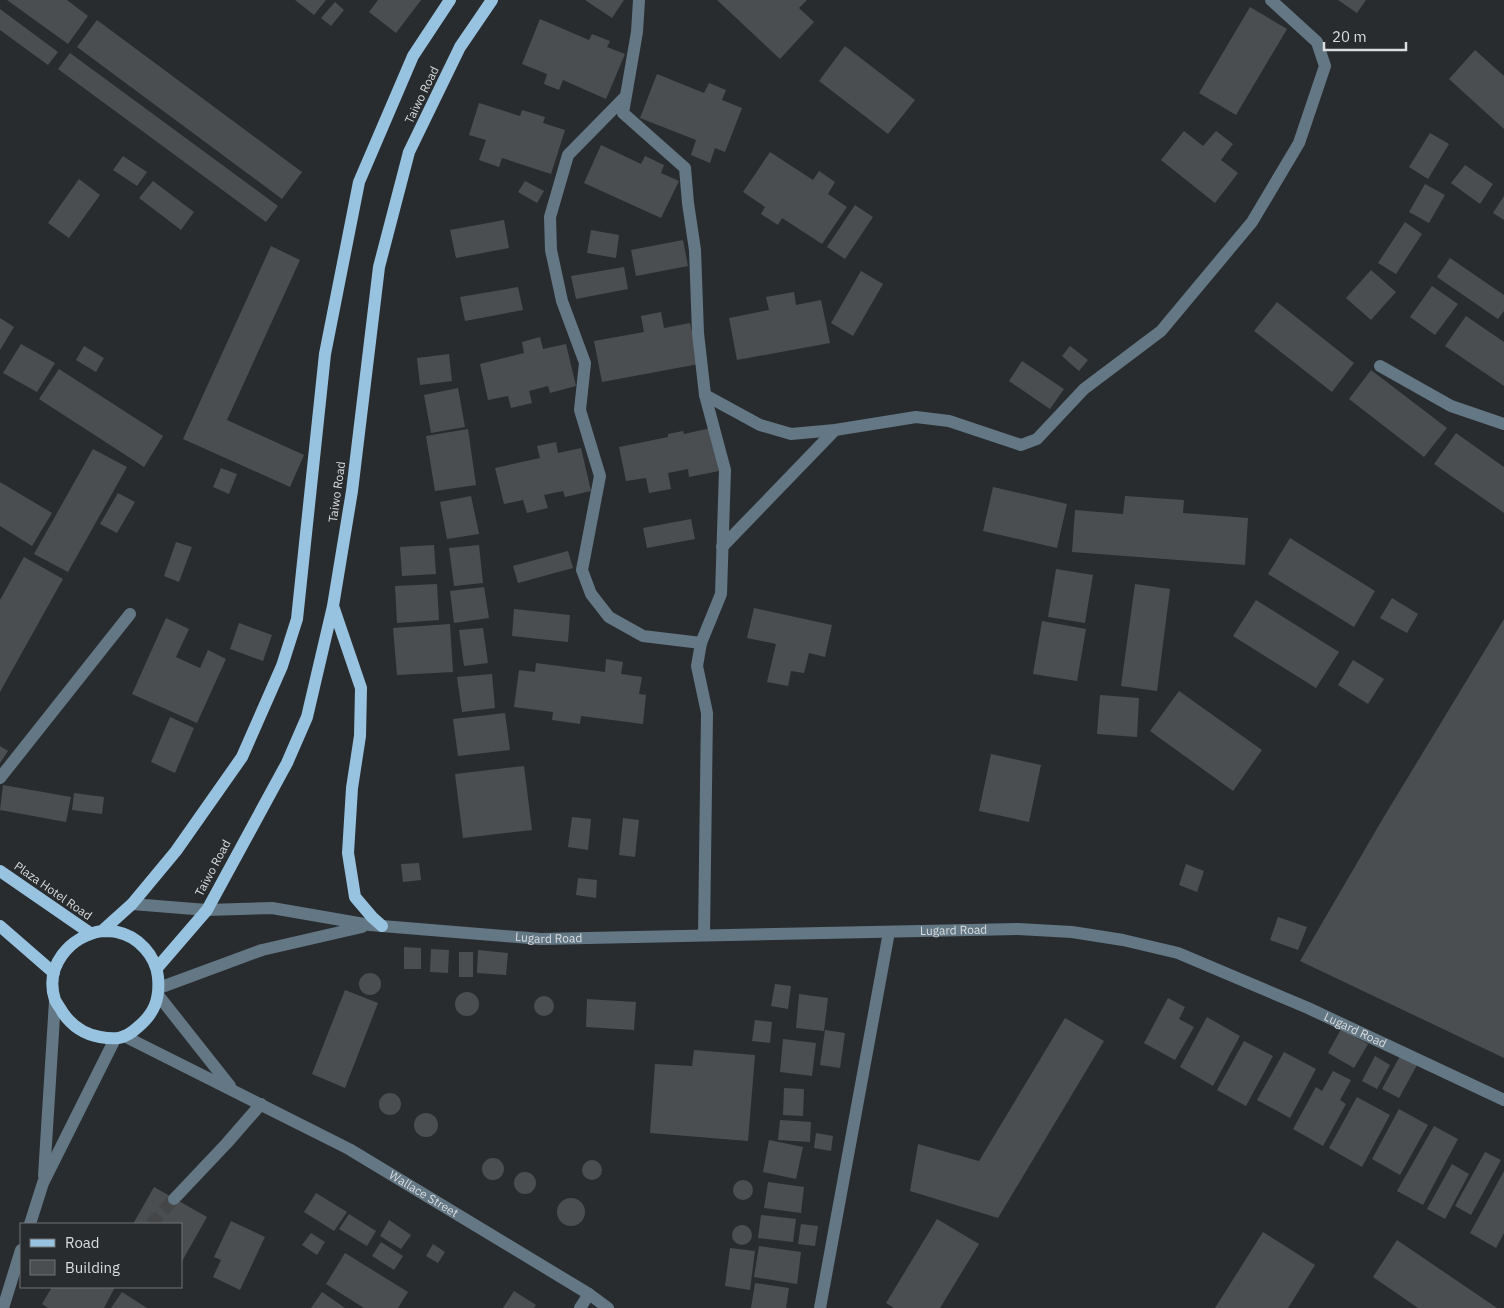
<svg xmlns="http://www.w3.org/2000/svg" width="1504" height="1308" font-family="'IBM Plex Sans',sans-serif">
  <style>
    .building { fill: #4b4e51 }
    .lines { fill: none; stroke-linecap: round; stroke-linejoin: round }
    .minor-tunnel { stroke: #444648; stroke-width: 12; stroke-dasharray: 12 6; stroke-linecap: butt }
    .minor { stroke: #637785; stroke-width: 12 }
    .major { stroke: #98c3e0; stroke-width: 12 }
    .labels { text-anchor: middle; stroke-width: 4.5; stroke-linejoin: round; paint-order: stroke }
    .street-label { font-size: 12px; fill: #dadcde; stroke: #292c2e }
  </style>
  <rect width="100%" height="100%" fill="#292c2e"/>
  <!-- building -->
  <path class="building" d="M7 0H67L88 16 68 44Z
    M295 0H326L314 15Z
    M378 0H421L396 33 369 12Z
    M585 0H624L612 18Z
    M717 0H807L799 8 814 22 780 59Z
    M1338 0H1366L1357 13Z
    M335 2 344 10 331 26 321 18Z
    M1250 7 1287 29 1236 115 1199 93Z
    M0 9 58 52 48 65 0 30Z
    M540 19 589 40 592 34 610 41 607 47 625 54 606 99 563 80 559 90 544 84 547 74 522 64Z
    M97 20 302 172 282 199 77 47Z
    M845 46 915 100 888 134 819 81Z
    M1475 50 1504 76V129L1449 79Z
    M70 53 278 206 266 222 58 69Z
    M657 74 704 93 709 83 726 90 722 100 742 108 725 152 715 148 710 163 691 155 696 140 640 118Z
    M479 103 520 116 522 110 545 117 543 123 565 130 551 174 502 158 499 167 479 160 486 140 469 135Z
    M1184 131 1203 146 1216 131 1233 144 1221 160 1238 173 1215 203 1161 160Z
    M1430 133 1449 144 1428 179 1409 167Z
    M601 145 641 164 645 156 664 165 661 173 679 181 661 218 584 183Z
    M770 152 813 180 819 171 835 182 828 194 847 207 822 244 782 218 778 225 761 214 765 207 743 192Z
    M123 156 147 172 137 186 113 170Z
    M1465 165 1493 184 1480 204 1451 183Z
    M79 179 100 195 69 238 48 223Z
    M153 181 194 212 181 230 139 198Z
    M525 181 544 191 537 203 518 192Z
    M1425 184 1445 195 1429 223 1409 212Z
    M1504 196V220L1493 213Z
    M855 205 873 217 845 259 827 247Z
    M504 220 509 248 456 258 450 230Z
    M1405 222 1422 234 1396 274 1378 263Z
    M591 230 619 235 616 258 587 253Z
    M683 240 688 266 636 276 631 250Z
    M271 246 300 260 227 420 304 455 290 487 183 439Z
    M1450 258 1504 295V311L1498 319 1437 277Z
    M624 267 628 289 576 299 571 276Z
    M1371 270 1396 292 1371 320 1346 298Z
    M861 271 883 284 853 336 831 323Z
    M1432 286 1458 304 1435 335 1410 317Z
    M518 287 523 310 465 321 460 297Z
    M794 292 796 305 821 300 830 343 737 360 729 318 769 310 766 297Z
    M1277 302 1354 363 1332 392 1254 331Z
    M661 312 664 328 690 323 699 364 602 382 594 341 644 332 641 316Z
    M1466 316 1504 342V386L1445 346Z
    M0 318 14 327 0 350Z
    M540 337 543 349 566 344 576 386 550 393 548 386 529 391 532 403 511 408 508 396 488 400 480 364 524 353 522 342Z
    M21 344 55 363 37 392 3 373Z
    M84 346 104 358 96 372 76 360Z
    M1070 346 1088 360 1079 371 1062 356Z
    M449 354 452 381 420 385 417 358Z
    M1022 361 1064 389 1050 409 1009 381Z
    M59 369 163 436 144 467 39 399Z
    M1371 370 1447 428 1424 457 1349 399Z
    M458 388 465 427 431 433 424 395Z
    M711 428 719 471 689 477 688 469 668 473 671 489 649 493 646 478 626 481 619 447 668 437V434L683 431 684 434Z
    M468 429 476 485 435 491 426 436Z
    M1456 433 1504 467V513L1434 464Z
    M556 442 558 453 581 448 591 491 565 497 563 491 544 495 548 508 527 513 523 500 504 504 495 468 540 458 537 446Z
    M93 449 127 467 68 572 34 554Z
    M221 468 237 474 229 494 213 487Z
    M0 482 52 513 32 546 0 526Z
    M993 487 1067 504 1057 548 983 531Z
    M118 493 135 502 117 533 100 524Z
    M471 496 479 534 447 539 440 502Z
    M1125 496 1184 500 1183 513 1248 518 1245 565 1072 552 1075 510 1123 514Z
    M691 519 695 539 647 548 643 528Z
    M1290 538 1375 591 1354 627 1268 574Z
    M176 542 192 547 179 582 164 576Z
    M434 545 436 574 402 576 400 547Z
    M479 545 483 583 454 586 449 548Z
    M568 551 573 568 518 583 513 566Z
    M24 557 63 579 0 692V600Z
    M1056 569 1093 575 1085 623 1048 617Z
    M437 584 439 620 397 623 395 586Z
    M1135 584 1170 589 1157 691 1121 686Z
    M484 587 489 618 454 623 450 591Z
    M1392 598 1418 614 1407 633 1380 618Z
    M1256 600 1339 652 1316 688 1233 636Z
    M754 608 832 625 825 657 809 653 804 673 791 671 788 686 767 682 776 644 747 638Z
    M514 609 570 615 568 642 512 636Z
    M166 618 189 629 176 657 200 668 208 650 226 659 197 723 132 694Z
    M1504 619V1058L1300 961 1382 820Z
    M1042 621 1086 629 1077 681 1033 674Z
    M239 623 272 635 263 661 230 649Z
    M450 624 453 672 397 675 393 628Z
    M483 628 488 663 464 666 459 630Z
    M606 659 623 662 621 674 642 677 639 694 646 695 643 724 581 716 580 724 552 720 553 712 514 707 519 670 535 672 536 663 605 672Z
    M1353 660 1384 679 1368 704 1338 685Z
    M492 674 495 708 462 712 457 677Z
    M1179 691 1262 750 1233 791 1150 731Z
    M1100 695 1139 698 1137 737 1097 734Z
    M505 713 510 750 458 756 453 719Z
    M170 717 194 728 175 773 151 762Z
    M0 746 8 751 0 763Z
    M991 754 1041 765 1029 822 979 811Z
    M524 766 532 830 463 838 455 774Z
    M3 785 71 797 66 822 0 810Z
    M74 793 104 797 102 814 72 810Z
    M572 817 591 819 588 850 568 847Z
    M623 818 639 820 635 857 619 855Z
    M419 863 421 880 403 882 401 864Z
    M1186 864 1204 871 1197 892 1179 885Z
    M578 878 597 880 596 898 576 895Z
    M1278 917 1307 927 1298 950 1270 940Z
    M404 947 421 948V969H404Z
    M431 949 449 950 448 973 430 972Z
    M478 950 508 953 506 975 477 973Z
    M459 952H473V977H459Z
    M359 984a11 11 0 1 1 22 0a11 11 0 1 1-22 0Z
    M775 984 791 986 788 1009 771 1006Z
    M345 990 378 1003 345 1088 312 1074Z
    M455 1004a12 12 0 1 1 24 0a12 12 0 1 1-24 0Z
    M799 994 828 998 824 1031 796 1028Z
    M534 1006a10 10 0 1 1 20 0a10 10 0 1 1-20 0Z
    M1168 998 1185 1007 1179 1019 1194 1027 1175 1060 1144 1043Z
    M587 999 636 1002 634 1030 586 1027Z
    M1207 1017 1240 1036 1213 1086 1180 1067Z
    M1065 1018 1104 1041 998 1218 910 1191 918 1144 979 1161Z
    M755 1020 772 1022 770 1043 752 1041Z
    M1341 1029 1368 1044 1354 1068 1328 1053Z
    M825 1030 845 1033 840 1068 820 1065Z
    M783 1039 816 1043 812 1076 780 1072Z
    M1244 1041 1273 1056 1246 1106 1217 1090Z
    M694 1050 755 1055 748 1141 650 1133 655 1064 692 1066Z
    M1284 1052 1316 1069 1290 1118 1257 1100Z
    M1375 1056 1390 1065 1377 1089 1362 1081Z
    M1400 1056 1417 1065 1399 1098 1382 1089Z
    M1333 1071 1351 1080 1340 1100 1346 1104 1323 1146 1293 1129 1316 1087 1322 1091Z
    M784 1088 804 1089 803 1116 783 1115Z
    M379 1104a11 11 0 1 1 22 0a11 11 0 1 1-22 0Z
    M1357 1097 1390 1115 1362 1167 1329 1148Z
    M1399 1109 1428 1125 1400 1175 1372 1159Z
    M414 1125a12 12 0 1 1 24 0a12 12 0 1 1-24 0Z
    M780 1120 811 1122 810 1142 778 1140Z
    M1434 1126 1458 1139 1423 1205 1397 1191Z
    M816 1133 833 1136 831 1151 814 1148Z
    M769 1140 803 1147 796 1179 763 1172Z
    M1485 1152 1501 1160 1471 1215 1455 1206Z
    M482 1169a11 11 0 1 1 22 0a11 11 0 1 1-22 0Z
    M582 1170a10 10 0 1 1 20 0a10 10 0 1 1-20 0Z
    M1452 1164 1469 1174 1445 1219 1427 1209Z
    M1504 1171V1233L1496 1248 1470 1233Z
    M514 1183a11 11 0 1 1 22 0a11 11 0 1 1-22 0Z
    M733 1190a10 10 0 1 1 20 0a10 10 0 1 1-20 0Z
    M768 1182 804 1187 801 1213 764 1208Z
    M154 1187 207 1217 181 1263V1224H133Z
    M316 1193 347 1212 334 1231 304 1212Z
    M557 1212a14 14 0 1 1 28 0a14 14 0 1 1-28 0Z
    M349 1214 376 1231 367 1246 339 1229Z
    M761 1215 796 1219 793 1242 758 1238Z
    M937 1219 979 1244 940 1308H894L886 1303Z
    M389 1220 411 1235 401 1249 380 1236Z
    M231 1221 265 1237 240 1290 213 1277 221 1260 214 1257Z
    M801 1224 818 1226 815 1246 798 1244Z
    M732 1235a10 10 0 1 1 20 0a10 10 0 1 1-20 0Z
    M1263 1232 1315 1265 1288 1308H1215Z
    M311 1233 325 1242 317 1255 302 1245Z
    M1397 1240 1497 1308H1418L1373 1277Z
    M381 1242 403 1256 394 1270 372 1256Z
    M433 1244 445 1252 438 1263 426 1256Z
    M759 1246 801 1252 797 1284 754 1277Z
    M730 1248 755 1251 750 1290 725 1286Z
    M345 1253 408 1292 398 1308H364L326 1284Z
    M755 1283 789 1288 786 1308H751Z
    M52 1287H115L104 1308H48L42 1304Z
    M514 1291 536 1305 534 1308H503Z
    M122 1292 147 1308H111Z
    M322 1292 345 1308H311Z"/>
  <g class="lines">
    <!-- minor-tunnel -->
    <path class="minor-tunnel" d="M151 1224 174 1199"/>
    <!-- minor -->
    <g class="minor">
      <path d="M639 0 637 32 623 113 685 168 688 203 695 250 698 333 705 395 725 470 721 594 701 643 697 666 707 713 704 935"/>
      <path d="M625 97 568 155 550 217 551 250 562 301 585 363 580 410 600 476 582 570 591 594 609 617 643 636 701 643"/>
      <path d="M1380 366 1451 406 1504 424"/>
      <path d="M705 395 760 425 791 434 835 430 916 417 949 421 1021 445 1037 439 1084 389 1161 331 1252 222 1299 143 1325 66 1317 42 1271 0"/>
      <path d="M722 547 835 430"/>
      <path d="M0 778 130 614"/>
      <path id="s1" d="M132 904 207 910 272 908 370 925 541 939 1018 929 1072 932 1123 940 1178 953 1308 1008 1504 1100"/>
      <path d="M159 988 262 950 362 927"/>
      <path d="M158 995 230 1086"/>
      <path id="s2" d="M124 1036 349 1149 589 1294 608 1308"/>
      <path d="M44 1176 55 1001"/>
      <path d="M174 1199 227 1143 261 1104"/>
      <path d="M30 1224 43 1183 115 1039"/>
      <path d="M3 1308 21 1250"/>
      <path d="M580 1308 589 1294"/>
      <path d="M820 1308 889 932"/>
    </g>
    <!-- major -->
    <path class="major" d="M333 606 361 688 360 736 352 788 348 853 355 897 372 917 382 926
      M0 871 90 933
      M0 926 54 973
      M102 931 132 904 176 851 242 757 282 666 297 619 325 354 359 182 413 56 450 0
      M102 931C107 931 112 931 117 932 138 936 156 956 158 977 160 998 155 1013 138 1027 125 1039 116 1040 100 1037 83 1034 72 1026 63 1013 61 1009 57 1004 55 1000 44 966 70 936 102 931Z
      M157 968 207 910 287 763 307 717 333 606 352 491 379 267 409 152 460 47 492 0"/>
  </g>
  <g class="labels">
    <!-- street labels -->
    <g class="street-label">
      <text transform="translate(422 95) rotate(-64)" y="4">Taiwo Road</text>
      <text transform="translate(337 492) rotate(-82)" y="4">Taiwo Road</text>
      <text transform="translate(213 868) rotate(-62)" y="4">Taiwo Road</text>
      <text transform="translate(53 891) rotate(35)" y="4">Plaza Hotel Road</text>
      <text dy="4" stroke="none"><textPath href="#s1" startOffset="824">Lugard Road</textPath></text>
      <text dy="4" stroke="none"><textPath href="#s1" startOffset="419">Lugard Road</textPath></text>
      <text dy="4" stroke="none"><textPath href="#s1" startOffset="1244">Lugard Road</textPath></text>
      <text dy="4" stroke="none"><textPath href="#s2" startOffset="339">Wallace Street</textPath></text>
    </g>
  </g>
  <!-- legend -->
  <rect x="20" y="1223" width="162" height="65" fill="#292c2e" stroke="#707274"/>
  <rect x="30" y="1239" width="25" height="8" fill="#98c3e0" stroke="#707274"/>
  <text x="65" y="1248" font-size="15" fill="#dadcde">Road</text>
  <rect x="30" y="1260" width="25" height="15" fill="#4b4e51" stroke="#707274"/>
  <text x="65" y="1273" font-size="15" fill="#dadcde">Building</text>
  <!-- scale -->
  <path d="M1324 42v8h82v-8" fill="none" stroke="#dadcde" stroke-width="2.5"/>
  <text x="1332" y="42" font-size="15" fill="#dadcde" stroke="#292c2e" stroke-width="4" paint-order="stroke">20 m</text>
</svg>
